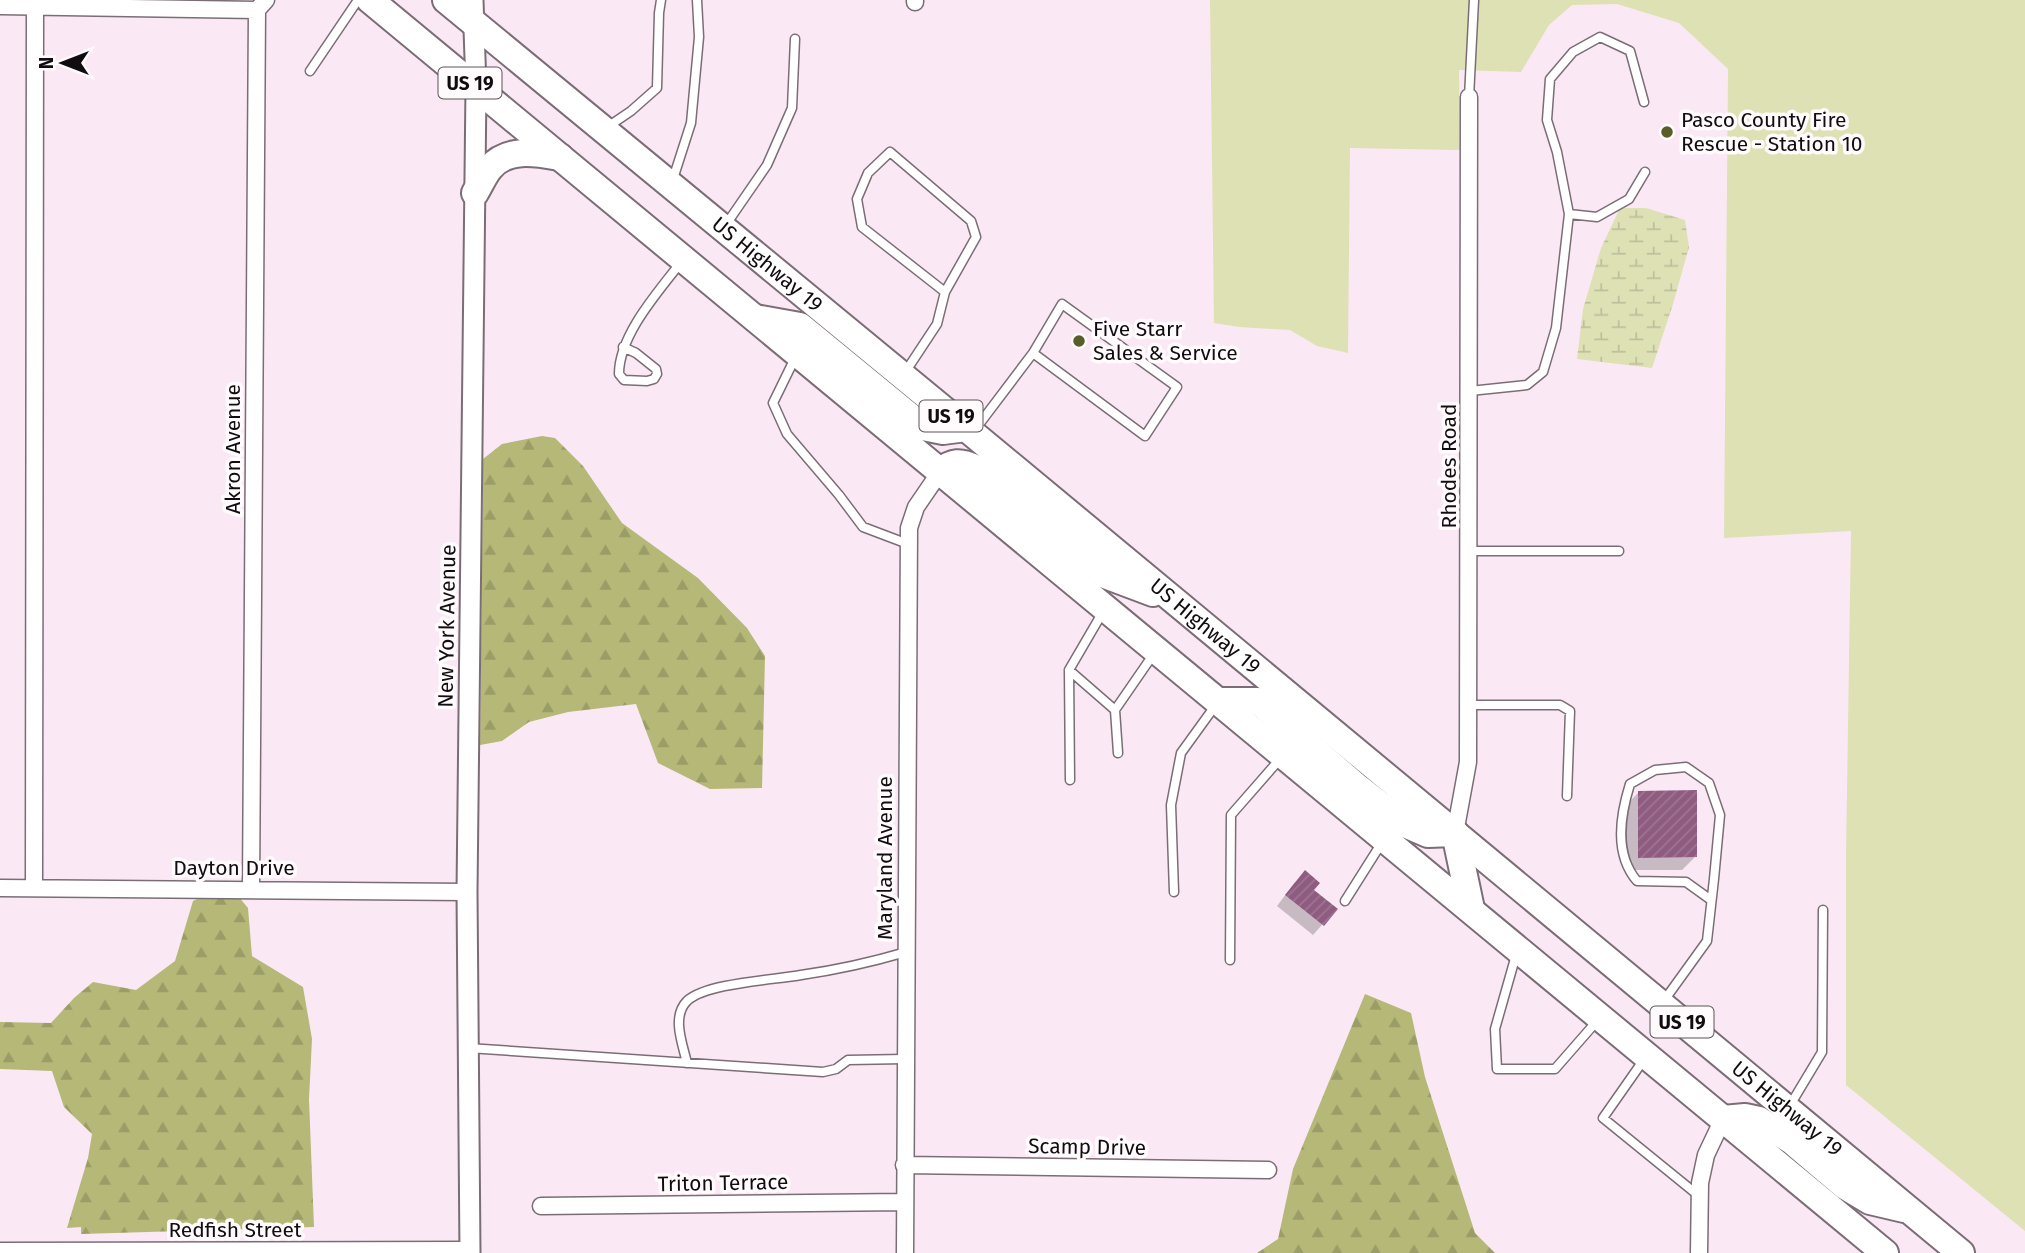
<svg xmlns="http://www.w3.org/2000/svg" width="2025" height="1253" font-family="'Fira Sans',sans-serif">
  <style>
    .grass { fill: #dde1b4 }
    .forest { fill: url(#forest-firs) }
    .wetland { fill: url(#wetland-marsh) }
    .shadow { fill: #0003 }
    .building { fill: url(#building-hatch) }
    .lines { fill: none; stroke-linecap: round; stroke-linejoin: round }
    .service-casing { stroke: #7b6d76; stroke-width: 11 }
    .minor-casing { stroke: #7b6d76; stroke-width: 19 }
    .tertiary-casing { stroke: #7b6d76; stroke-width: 23 }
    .trunk-casing { stroke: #7b6d76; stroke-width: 30 }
    .service { stroke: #fff; stroke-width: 8 }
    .minor { stroke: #fff; stroke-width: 16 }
    .tertiary { stroke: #fff; stroke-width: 19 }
    .trunk { stroke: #fff; stroke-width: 26 }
    .poi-dot { fill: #5a5c29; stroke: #fffbfd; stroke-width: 2.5 }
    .labels { text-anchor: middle; stroke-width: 7; stroke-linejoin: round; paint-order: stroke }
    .shield { fill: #fffbfd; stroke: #585456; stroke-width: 2 }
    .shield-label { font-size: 19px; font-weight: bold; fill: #110c0f }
    .poi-label { font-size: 21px; fill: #110c0f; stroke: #fffbfd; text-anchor: start }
    .street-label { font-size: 21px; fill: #110c0f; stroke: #fffbfd }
  </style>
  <defs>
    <pattern id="forest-firs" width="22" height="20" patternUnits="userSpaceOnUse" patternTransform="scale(1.75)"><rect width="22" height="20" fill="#b5b877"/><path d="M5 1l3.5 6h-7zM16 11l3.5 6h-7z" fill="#9b9d66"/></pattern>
    <pattern id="wetland-marsh" width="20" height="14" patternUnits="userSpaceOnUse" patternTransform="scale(1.75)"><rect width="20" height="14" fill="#dde1b4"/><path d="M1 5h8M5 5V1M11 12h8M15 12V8" fill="none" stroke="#bdc09a"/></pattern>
    <pattern id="building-hatch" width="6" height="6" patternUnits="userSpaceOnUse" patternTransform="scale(1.75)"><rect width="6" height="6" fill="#905b81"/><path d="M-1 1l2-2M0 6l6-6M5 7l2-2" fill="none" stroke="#9c7691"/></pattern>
  </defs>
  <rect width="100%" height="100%" fill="#fae9f4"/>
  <!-- grass -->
  <path class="grass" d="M1210 0H2025V1231L1846 1085V857L1851 531 1724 538 1728 69 1679 23 1617 4 1572 5 1549 25 1521 72 1459 70 1460 150 1350 148 1348 353 1317 346 1290 330 1239 327 1214 323Z"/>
  <!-- forest -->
  <path class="forest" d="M542 436 555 438 583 466 622 523 698 578 747 628 765 656 762 788 710 789 658 763 636 704 568 712 529 722 502 741 480 745 483 459 502 444Z
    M228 884 248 908 252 956 303 987 312 1039 309 1099 314 1227 81 1234V1227L67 1228 88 1158 92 1134 64 1107 52 1071 0 1069V1022L51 1023 74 998 93 982 136 990 175 961 193 901Z
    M1365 994 1411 1013 1425 1077 1475 1233 1495 1253H1257L1278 1239 1293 1169Z"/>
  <!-- wetland -->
  <path class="wetland" d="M1620 208H1646L1685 220 1689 247 1673 304 1652 368 1577 359 1583 309 1601 248Z"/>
  <!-- shadow -->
  <path class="shadow" d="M1639 792 1695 857 1682 870H1626L1625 806Z
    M1295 882 1336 909 1313 935 1277 906Z"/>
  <!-- building -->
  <path class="building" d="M1697 790V857L1638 858V791Z
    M1305 870 1320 883 1314 890 1338 909 1324 926 1285 895Z"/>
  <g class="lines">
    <!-- service casing -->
    <g class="service-casing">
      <path id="service" d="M310 71 358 0
        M1469 97 1474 0
        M1644 102 1630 51 1600 37 1573 52 1550 79 1547 120 1557 152 1569 214 1597 217 1629 199 1645 172
        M606 128 631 111 657 88 659 13 661 0
        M673 179 691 123 699 37 697 0
        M725 226 767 165 792 108 795 39
        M623 347 636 353 656 369 657 374 654 379 647 381 624 380 619 374C619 335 658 292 682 261
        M796 356 773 403 787 434 839 495 863 527 908 544
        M904 374 937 324 945 292 862 227 857 199 868 173 890 152 971 221 976 237 945 292
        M1470 391 1527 385 1543 372 1556 328 1569 214
        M974 431 1033 353 1145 436 1177 387 1062 304 1033 353
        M1470 551H1619
        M1069 670 1115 710
        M1469 705H1560L1570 711 1567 796
        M1118 753 1115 710 1155 652
        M1070 780 1069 670 1104 610
        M1174 892 1171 805 1181 753 1215 706
        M1345 901 1381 844
        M1516 955 1495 1029 1497 1069H1555L1597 1021
        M1230 960 1231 815 1280 759
        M1663 1002 1707 941 1714 879 1720 815 1709 783 1686 767 1655 770 1630 784C1620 816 1614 854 1637 881L1686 882 1711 900
        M468 1048 823 1072 836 1069 848 1060 905 1059
        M1645 1058 1603 1118 1699 1196
        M687 1063C683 1045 671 1017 687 1001 706 983 774 980 801 975 836 970 872 962 906 952
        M1789 1107 1822 1052 1823 910"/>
    </g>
    <!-- minor casing -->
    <g class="minor-casing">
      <path id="minor" d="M915 2V0
        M0 6 257 10 266 0
        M1455 833 1468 762 1469 97
        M0 888 467 892
        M34 888 35 7
        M251 889 257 10
        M904 1165 1268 1170
        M541 1206 905 1202
        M0 1251 470 1250
        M905 1253 909 528 916 507 940 472
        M1699 1253 1700 1183 1706 1155 1723 1119"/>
    </g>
    <!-- tertiary casing -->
    <g class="tertiary-casing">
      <path id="tertiary" d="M470 1253 467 892 476 87 473 0"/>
    </g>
    <!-- trunk casing -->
    <g class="trunk-casing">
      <g id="trunk">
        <path d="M370 0 1885 1253"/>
        <path id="s1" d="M446 0 966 428 1961 1253"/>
        <path d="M475 193C480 185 484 175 490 168 507 147 537 153 560 157"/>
        <path d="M755 318 800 326 923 427 943 431 966 428"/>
        <path d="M940 472C952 461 961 461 975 468L1105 575 1153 593"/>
        <path d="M1219 701H1258L1356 786 1405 824 1428 834 1455 833"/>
        <path d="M1455 833 1471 909"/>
        <path d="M1723 1119 1745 1117 1759 1120 1792 1141 1845 1186 1870 1201 1904 1209"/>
      </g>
    </g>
    <!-- service -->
    <use href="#service" class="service"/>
    <!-- minor -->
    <use href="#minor" class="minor"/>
    <!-- tertiary -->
    <use href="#tertiary" class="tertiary"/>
    <!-- trunk -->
    <use href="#trunk" class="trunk"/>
  </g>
  <!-- markers -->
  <g class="poi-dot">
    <circle cx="1667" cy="132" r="7"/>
    <circle cx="1079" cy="341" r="7"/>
  </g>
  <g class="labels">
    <!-- shield labels -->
    <g class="shield">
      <rect x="438.5" y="67.5" width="63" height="31" rx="5"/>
      <rect x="919.5" y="400.5" width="63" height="31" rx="5"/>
      <rect x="1650.5" y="1006.5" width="63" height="31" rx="5"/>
    </g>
    <g class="shield-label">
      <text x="470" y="90">US 19</text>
      <text x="951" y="423">US 19</text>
      <text x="1682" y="1029">US 19</text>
    </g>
    <!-- poi labels -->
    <g class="poi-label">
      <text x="1681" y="127">Pasco County Fire<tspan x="1681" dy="24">Rescue - Station 10</tspan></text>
      <text x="1093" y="336">Five Starr<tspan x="1093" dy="24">Sales &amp; Service</tspan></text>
    </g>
    <!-- street labels -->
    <g class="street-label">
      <text dy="7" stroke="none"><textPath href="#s1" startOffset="416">US Highway 19</textPath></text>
      <text transform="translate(233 449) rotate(-90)" y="7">Akron Avenue</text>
      <text transform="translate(1449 466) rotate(-90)" y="7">Rhodes Road</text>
      <text dy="7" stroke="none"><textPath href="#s1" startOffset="984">US Highway 19</textPath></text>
      <text transform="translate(447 626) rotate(-89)" y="7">New York Avenue</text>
      <text transform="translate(885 858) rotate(-90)" y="7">Maryland Avenue</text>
      <text x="234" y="875">Dayton Drive</text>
      <text dy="7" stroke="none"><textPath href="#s1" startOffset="1740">US Highway 19</textPath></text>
      <text transform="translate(1087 1147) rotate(1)" y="7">Scamp Drive</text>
      <text transform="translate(723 1183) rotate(-1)" y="7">Triton Terrace</text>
      <text x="235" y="1237">Redfish Street</text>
    </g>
  </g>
  <!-- north arrow -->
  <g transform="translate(63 63) rotate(270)" stroke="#fffbfd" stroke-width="5" paint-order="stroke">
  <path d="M0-5L12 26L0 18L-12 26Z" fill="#110c0f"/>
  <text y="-10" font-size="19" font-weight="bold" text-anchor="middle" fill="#110c0f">N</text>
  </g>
</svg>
